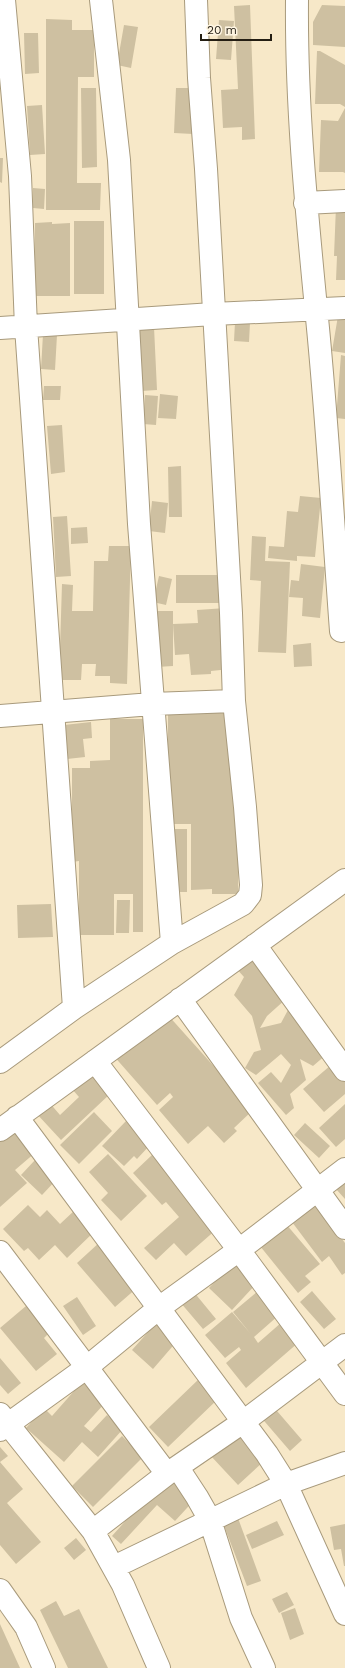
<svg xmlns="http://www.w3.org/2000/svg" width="345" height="1668" font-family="'Work Sans',sans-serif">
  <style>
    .building { fill: #cec0a1 }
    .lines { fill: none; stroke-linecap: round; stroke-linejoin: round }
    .minor-casing { stroke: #a89a7c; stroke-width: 24 }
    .minor { stroke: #fff; stroke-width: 22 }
  </style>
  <rect width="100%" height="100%" fill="#f7e8c8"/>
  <!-- building -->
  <path class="building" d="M250 5 255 139 242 140V127L223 128 221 90 238 89 234 6Z
    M322 5 345 6V47L313 45V22Z
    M46 19 72 20V30H94V77H78L77 183H101L100 210H46Z
    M219 20 234 21 231 60 216 59Z
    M124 25 138 27 131 68 117 65Z
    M24 33H38L39 73 25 74Z
    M317 51H320L345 65V107L340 104H315Z
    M81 88H96L97 167 82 168Z
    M176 88H195L193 134 174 133Z
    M42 105 45 154 30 155 27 106Z
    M345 108V173L343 172H319L321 120 338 121Z
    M0 158H3L2 183 0 182Z
    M33 188 45 189 44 209 33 208Z
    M336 206H345V280H336L337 256H334Z
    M74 221H104V294H74Z
    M52 222V224L70 223V296H35V223Z
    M338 316 345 317V353L332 351Z
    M235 322 250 323 249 342 234 341Z
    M154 327 157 390 141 391 137 328Z
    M43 334 57 335 55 370 41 369Z
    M341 355 345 356V419L336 418Z
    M44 386H61L60 400H43Z
    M160 394 178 396 176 419 158 418Z
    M145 395 158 396 156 425 143 424Z
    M62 425 65 472 51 474 47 426Z
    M181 466 182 517H169L168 467Z
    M300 496 321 498 315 557 297 556V561L268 558 269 546 284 547 287 511 298 512Z
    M152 501 168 503 165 533 149 531Z
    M67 516 71 576 56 577 53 517Z
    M87 527 88 543 71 544V528Z
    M252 536 266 537 265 561 290 562 286 653 258 652 261 581 250 580Z
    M109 546H131L127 684 110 683V676H95L96 664H82L81 680H59L62 584 73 585 72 611H93L94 561H108Z
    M301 564 325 567 320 618 302 616 303 598 289 597 291 580 299 581Z
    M176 575H225V603H176Z
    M159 576 172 579 166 605 153 602Z
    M226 608 230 669 211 671V674L191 675 189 654 175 655 173 624 198 623 197 610Z
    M157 611H173V666L157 667Z
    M311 643 312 666 294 667 293 645Z
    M168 712H238V894H212V889L191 890V824H168Z
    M110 719H143V932H133V894H114V935H79V861L72 862V768H90V761L110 760Z
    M91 722 92 738 83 739 85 757 67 759 64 725Z
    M172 829H187V892H172Z
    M117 900H130L129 933H116Z
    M51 904 53 937 18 938 17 905Z
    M248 956 286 999 267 1016 260 1028 281 1023 288 1010 292 1013 327 1054 313 1066 300 1059 306 1080 290 1094 294 1108 286 1115 258 1083 271 1072 281 1083 291 1065 281 1054 256 1075 245 1068 254 1052 261 1050 252 1016 234 995 244 977 235 967Z
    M167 1014 253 1110 234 1128 237 1131 224 1143 208 1126 188 1144 159 1110 173 1097 170 1093 157 1105 112 1054Z
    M331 1065 345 1081V1094L324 1112 303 1089Z
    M90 1071 111 1093 61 1140 36 1113 48 1101 60 1115 79 1097 72 1089Z
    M345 1104V1139L336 1147 319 1128Z
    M94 1112 112 1131 79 1164 60 1145Z
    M126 1121 150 1145 137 1159 134 1156 124 1166 102 1146Z
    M305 1123 330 1146 319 1158 294 1135Z
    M14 1128 36 1152 15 1170 27 1183 0 1207V1140Z
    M108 1154 147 1196 121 1221 101 1200 108 1193 89 1172Z
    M152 1155 218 1228 186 1256 174 1243 156 1260 144 1248 179 1217 166 1202 162 1205 133 1173Z
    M36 1159 57 1179 42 1195 21 1175Z
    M345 1182V1199L336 1189Z
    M316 1204 345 1243V1273L342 1275 329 1256 322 1262 292 1222Z
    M28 1205 40 1217 47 1210 60 1224 75 1210 95 1231 67 1258 55 1245 39 1260 28 1248 24 1251 3 1229Z
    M286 1224 320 1264 305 1276 311 1282 298 1293 260 1246Z
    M100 1242 138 1287 115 1307 77 1263Z
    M233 1262 257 1283 232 1310 209 1288Z
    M193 1291 216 1319 203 1329 180 1302Z
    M258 1291 279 1315 254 1337 258 1343 282 1322 299 1342 246 1388 226 1363 241 1350 239 1347 225 1358 205 1335 232 1312 250 1333 233 1312Z
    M312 1291 336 1319 324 1329 300 1302Z
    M77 1297 96 1326 83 1335 63 1306Z
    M26 1306 49 1333 44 1338 57 1354 36 1371 0 1328Z
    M158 1321 178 1340 153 1369 132 1350Z
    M0 1358 21 1383 8 1394 0 1385Z
    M200 1378 219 1398 168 1447 149 1427Z
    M82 1382 105 1403 84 1426 91 1432 107 1415 123 1429 98 1457 82 1442 64 1462 26 1428 44 1408 52 1416Z
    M271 1404 302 1440 290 1451 259 1415Z
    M236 1432 263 1462 238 1485 210 1455Z
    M122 1436 143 1457 93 1507 72 1486Z
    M0 1447 8 1456 0 1462 23 1489 7 1503 41 1542 16 1564 0 1545Z
    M170 1471 198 1496 175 1521 157 1505 121 1544 112 1536Z
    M238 1518 261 1581 247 1586 223 1523Z
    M277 1521 284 1535 252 1549 246 1535Z
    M345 1524V1566H344L341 1549 334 1550 330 1527Z
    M76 1538 86 1550 74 1560 64 1548Z
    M287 1592 294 1605 279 1613 272 1599Z
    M56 1601 64 1616 79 1609 108 1668H68L40 1610Z
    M295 1608 304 1634 290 1640 281 1613Z
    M0 1624 20 1668H0Z"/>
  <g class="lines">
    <!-- minor casing -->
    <g class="minor-casing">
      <path id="minor" d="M4 0 20 176 26 327 74 1008
        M101 0 119 160 139 524 172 943
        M297 0C296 103 306 205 316 308 327 415 333 524 341 631
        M305 203 345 201
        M0 328 213 314 345 308
        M0 716 152 704 234 701
        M255 945 345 1070
        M180 999 345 1228
        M95 1061 239 1250 345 1394
        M0 1062 74 1008 172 943 243 904 250 895 251 885 245 807 234 701 231 613 206 169 199 78 196 0
        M17 1117 267 1454 286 1484 345 1614
        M0 1130 345 880
        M0 1252 167 1474
        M0 1414 93 1531 123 1585 159 1668
        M0 1430 86 1368 159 1308 239 1250 345 1169
        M178 1468 197 1497 210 1520 241 1618 264 1668
        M93 1531 167 1474 243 1422 345 1345
        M114 1567 286 1484 345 1463
        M0 1590 26 1627 44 1668"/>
    </g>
    <!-- minor -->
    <use href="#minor" class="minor"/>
  </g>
  <!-- scale -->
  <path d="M201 34v6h70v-6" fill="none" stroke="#241e13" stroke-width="2"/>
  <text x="207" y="34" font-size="12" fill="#241e13" stroke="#fff6e3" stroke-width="3" paint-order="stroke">20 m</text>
</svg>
